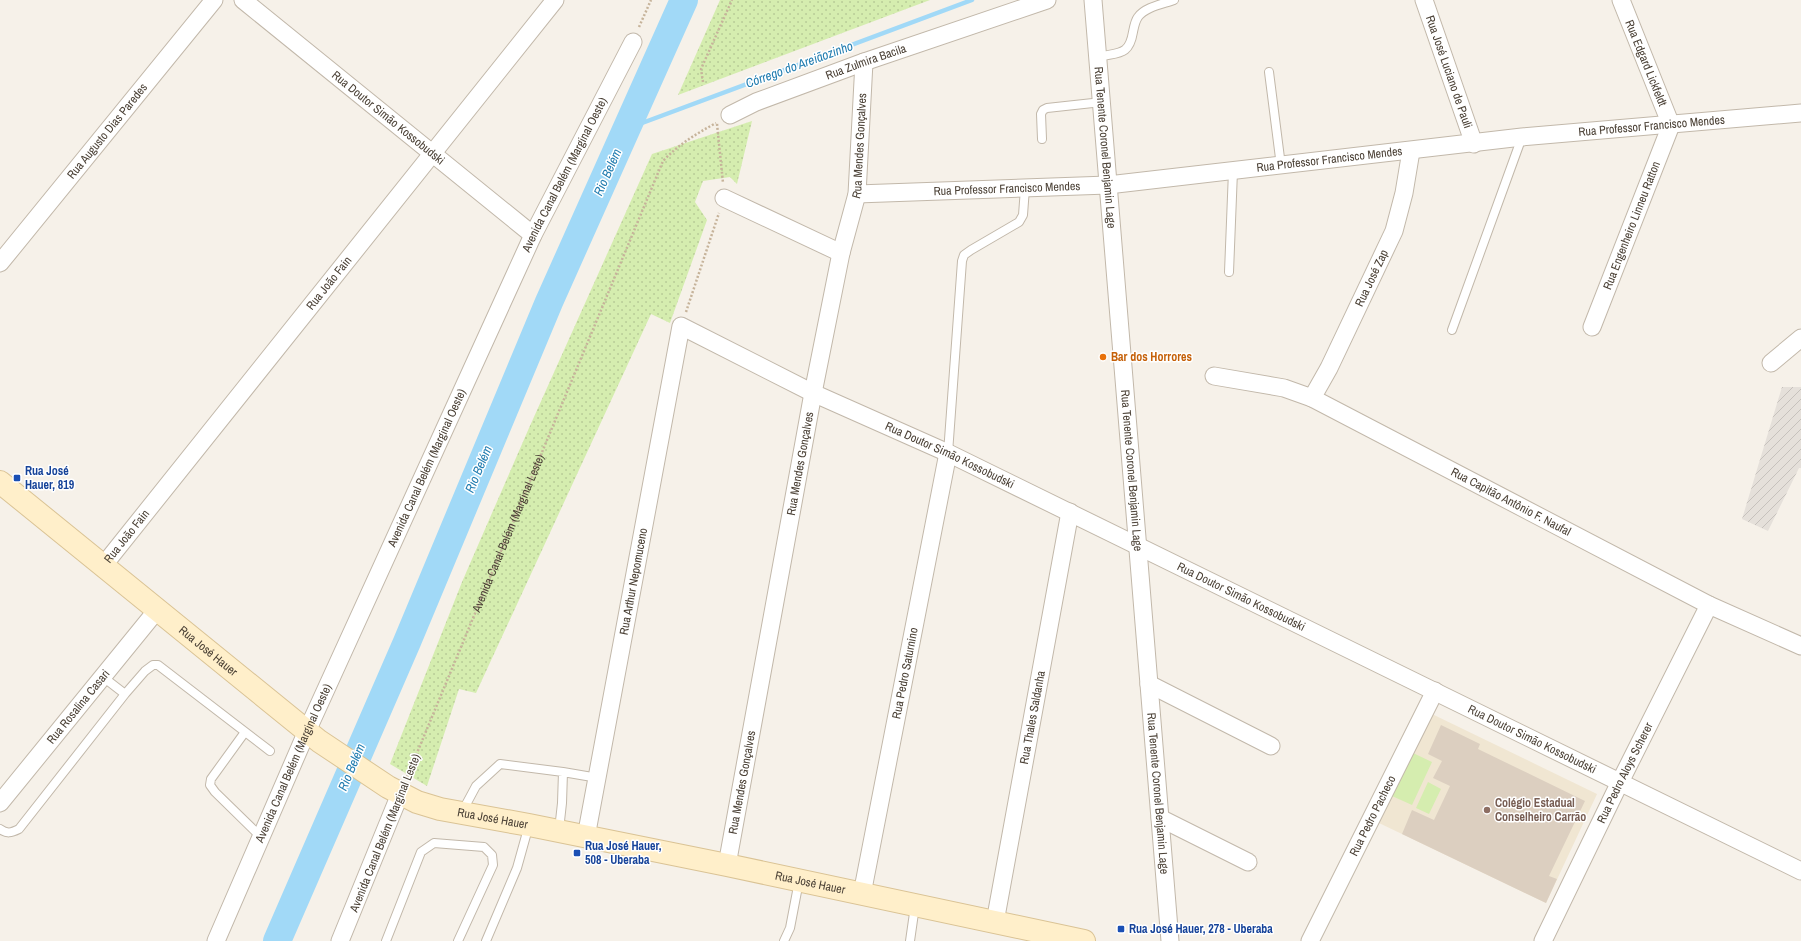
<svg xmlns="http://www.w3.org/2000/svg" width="1801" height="941" font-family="'Archivo Narrow',sans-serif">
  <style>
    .industrial { fill: url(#industrial-furrows) }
    .education { fill: #f0e6d2 }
    .grass { fill: url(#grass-dots) }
    .garden { fill: #d5edaf }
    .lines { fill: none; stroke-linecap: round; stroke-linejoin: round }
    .stream { stroke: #a1d9f7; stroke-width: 4.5 }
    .river { stroke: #a1d9f7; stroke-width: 28 }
    .building { fill: #dccfc0 }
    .service-casing { stroke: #c2b8aa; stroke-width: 10 }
    .minor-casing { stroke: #c2b8aa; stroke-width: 19 }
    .secondary-casing { stroke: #dac395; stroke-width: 24 }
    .path { stroke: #c6b39a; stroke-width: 2.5; stroke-dasharray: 2 2; stroke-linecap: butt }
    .service { stroke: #fff; stroke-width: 8 }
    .minor { stroke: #fff; stroke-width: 17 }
    .secondary { stroke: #ffefca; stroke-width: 22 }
    .food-dot { fill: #e8710a; stroke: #fff; stroke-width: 1.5 }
    .transit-dot { fill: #1a4fb4; stroke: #fff; stroke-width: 1.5 }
    .education-dot { fill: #8d6e63; stroke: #fff; stroke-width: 1.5 }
    .labels { text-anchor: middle; stroke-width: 3; stroke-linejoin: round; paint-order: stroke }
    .street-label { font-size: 12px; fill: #4b4136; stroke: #fff }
    .food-label { font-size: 12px; font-weight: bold; fill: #c56008; stroke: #fff; text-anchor: start }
    .transit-label { font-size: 12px; font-weight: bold; fill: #164399; stroke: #fff; text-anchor: start }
    .education-label { font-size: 12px; font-weight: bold; fill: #785e54; stroke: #fff; text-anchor: start }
    .water-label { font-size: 13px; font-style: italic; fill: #227db0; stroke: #fff }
  </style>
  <defs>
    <pattern id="industrial-furrows" width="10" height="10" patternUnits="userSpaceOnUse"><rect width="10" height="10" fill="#e5e0da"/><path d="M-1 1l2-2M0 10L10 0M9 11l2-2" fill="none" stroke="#c6c1bc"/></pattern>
    <pattern id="grass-dots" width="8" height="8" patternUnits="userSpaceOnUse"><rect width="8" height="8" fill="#d5edaf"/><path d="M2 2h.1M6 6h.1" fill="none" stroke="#b8cc97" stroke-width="1.8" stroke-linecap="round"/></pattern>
  </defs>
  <rect width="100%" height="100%" fill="#f6f1e9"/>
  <!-- industrial -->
  <path class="industrial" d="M1782 387H1801V468H1799L1768 531 1742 519Z"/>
  <!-- education -->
  <path class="education" d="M1432 714 1597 794 1546 903 1379 823Z"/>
  <!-- grass -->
  <path class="grass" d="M720 0H930L678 95Z
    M752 121 737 184 730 177 703 181 695 202 707 220 670 323 651 314 476 693 459 689 427 786 390 764 462 582 529 428 652 154Z"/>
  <!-- garden -->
  <path class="garden" d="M1413 753 1432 762 1412 805 1392 796Z
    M1428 782 1441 789 1429 814 1416 808Z"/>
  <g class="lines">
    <!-- stream -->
    <path class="stream" d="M626 129 972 0"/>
    <!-- river -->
    <path class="river" d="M277 941 407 642 549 302 684 0"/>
  </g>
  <!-- building -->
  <path class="building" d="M1441 725 1480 744 1478 749 1585 801 1549 876 1557 879 1546 903 1402 834 1412 810 1434 820 1450 786 1433 778 1442 761 1428 754Z"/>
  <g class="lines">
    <!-- service casing -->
    <g class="service-casing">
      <path id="service" d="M1098 57C1119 52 1129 56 1133 32 1134 27 1135 21 1138 17 1145 7 1163 4 1174 0
        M1269 72 1281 166
        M1042 139 1041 114 1043 110 1047 108 1102 102
        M1229 272 1233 171
        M1452 330 1522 137
        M948 453 962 261 964 255 971 250 1019 222 1023 215 1025 188
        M103 677 125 694
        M245 732 211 779 210 785 215 792 261 837
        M563 772 598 778
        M462 812 476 786 500 764 563 772 562 803 559 830
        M0 829C7 834 11 833 19 829L125 694 145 671 153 665H158L270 751
        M386 941 421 852 434 843 484 847 492 855 493 865 458 941
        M486 941 517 868 529 825
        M784 941 790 928 799 881
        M910 941 915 906"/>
    </g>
    <!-- minor casing -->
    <g class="minor-casing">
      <g id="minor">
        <path id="s2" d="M243 0 533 235"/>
        <path id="s3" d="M1093 0 1170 941"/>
        <path id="s4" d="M1424 0 1474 144"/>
        <path id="s5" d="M730 115 756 102 864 62 1047 0"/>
        <path id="s6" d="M857 194 1108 185 1522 137 1801 113"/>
        <path d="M724 198 841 253"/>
        <path id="s7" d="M0 263 214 0"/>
        <path id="s8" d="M1592 327 1671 125 1621 0"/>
        <path d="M1771 363 1801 338"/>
        <path id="s9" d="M1214 376 1284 388 1312 398 1709 605 1801 646"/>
        <path id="s10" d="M1312 398 1329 368 1394 231 1404 193 1411 151"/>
        <path id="s11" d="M103 566 555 0"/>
        <path d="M1149 684 1271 746"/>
        <path id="s12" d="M0 803 157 610"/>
        <path d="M1160 818 1248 862"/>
        <path id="s13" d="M586 837 681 326 813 393 948 453 1801 871"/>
        <path id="s14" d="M727 865 813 393 841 253 857 194 864 62"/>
        <path id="s15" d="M862 894 948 453"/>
        <path id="s16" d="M995 922 1070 512"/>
        <path id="s17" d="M216 941 307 731 533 235 633 42"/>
        <path d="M340 941 400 794"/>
        <path id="s18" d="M1310 941 1435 691"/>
        <path id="s19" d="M1543 941 1620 782 1709 605"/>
      </g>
    </g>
    <!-- secondary casing -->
    <g class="secondary-casing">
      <g id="secondary">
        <path id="s20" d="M0 482 319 741 388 787 417 802 440 809 529 825 727 865 1084 941"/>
      </g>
    </g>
    <!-- path -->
    <g class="path">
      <path d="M639 27 651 0"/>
      <path d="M703 82 701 69 732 0"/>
      <path d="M717 124 723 183"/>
      <path d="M686 312 719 213"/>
      <path id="s1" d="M407 777 663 161C679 144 696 134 716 123"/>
    </g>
    <!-- service -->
    <use href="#service" class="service"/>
    <!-- minor -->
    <use href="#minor" class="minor"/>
    <!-- secondary -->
    <use href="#secondary" class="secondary"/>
  </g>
  <!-- markers -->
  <circle class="food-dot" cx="1103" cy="357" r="4"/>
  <g class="transit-dot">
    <rect x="13" y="474" width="8" height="8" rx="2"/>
    <rect x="573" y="849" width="8" height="8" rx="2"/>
    <rect x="1117" y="925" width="8" height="8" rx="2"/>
  </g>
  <circle class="education-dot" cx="1487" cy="810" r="4"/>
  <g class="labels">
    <!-- street labels -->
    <g class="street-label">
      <text dy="4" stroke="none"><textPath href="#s5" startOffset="146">Rua Zulmira Bacila</textPath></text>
      <text transform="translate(1646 63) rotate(68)" y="4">Rua Edgard Lickfeldt</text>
      <text dy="4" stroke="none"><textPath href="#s4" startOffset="76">Rua José Luciano de Pauli</textPath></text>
      <text dy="4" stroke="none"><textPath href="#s2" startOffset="187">Rua Doutor Simão Kossobudski</textPath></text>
      <text dy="4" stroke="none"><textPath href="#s6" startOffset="798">Rua Professor Francisco Mendes</textPath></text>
      <text dy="4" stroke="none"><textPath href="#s7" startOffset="170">Rua Augusto Dias Paredes</textPath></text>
      <text dy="4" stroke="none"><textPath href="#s14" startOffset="732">Rua Mendes Gonçalves</textPath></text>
      <text dy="4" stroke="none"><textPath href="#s3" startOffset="148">Rua Tenente Coronel Benjamin Lage</textPath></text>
      <text dy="4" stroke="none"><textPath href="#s6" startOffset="474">Rua Professor Francisco Mendes</textPath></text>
      <text dy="4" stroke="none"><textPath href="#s17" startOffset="842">Avenida Canal Belém (Marginal Oeste)</textPath></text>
      <text dy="4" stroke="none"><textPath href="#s6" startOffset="150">Rua Professor Francisco Mendes</textPath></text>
      <text dy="4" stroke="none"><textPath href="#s8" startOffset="109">Rua Engenheiro Linneu Ratton</textPath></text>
      <text dy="4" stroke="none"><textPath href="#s10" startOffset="134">Rua José Zap</textPath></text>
      <text dy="4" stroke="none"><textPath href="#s11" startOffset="362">Rua João Fain</textPath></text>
      <text dy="4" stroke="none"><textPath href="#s13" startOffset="818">Rua Doutor Simão Kossobudski</textPath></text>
      <text dy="4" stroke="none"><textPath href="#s14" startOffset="408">Rua Mendes Gonçalves</textPath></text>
      <text dy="4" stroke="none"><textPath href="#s17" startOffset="518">Avenida Canal Belém (Marginal Oeste)</textPath></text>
      <text dy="4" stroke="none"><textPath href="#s3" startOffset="472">Rua Tenente Coronel Benjamin Lage</textPath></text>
      <text dy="4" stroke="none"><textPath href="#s9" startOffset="325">Rua Capitão Antônio F. Naufal</textPath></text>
      <text dy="4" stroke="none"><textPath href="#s1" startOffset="264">Avenida Canal Belém (Marginal Leste)</textPath></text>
      <text dy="4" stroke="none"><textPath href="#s11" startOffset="38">Rua João Fain</textPath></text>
      <text dy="4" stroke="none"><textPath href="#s13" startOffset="260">Rua Arthur Nepomuceno</textPath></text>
      <text dy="4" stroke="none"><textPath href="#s13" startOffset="1142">Rua Doutor Simão Kossobudski</textPath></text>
      <text dy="4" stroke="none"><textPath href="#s20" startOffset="268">Rua José Hauer</textPath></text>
      <text dy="4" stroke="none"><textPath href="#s15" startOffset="225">Rua Pedro Saturnino</textPath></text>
      <text dy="4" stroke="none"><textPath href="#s12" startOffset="124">Rua Rosalina Casari</textPath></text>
      <text dy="4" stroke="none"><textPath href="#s16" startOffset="208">Rua Thales Saldanha</textPath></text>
      <text dy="4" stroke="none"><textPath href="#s13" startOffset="1466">Rua Doutor Simão Kossobudski</textPath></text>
      <text dy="4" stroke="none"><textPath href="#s17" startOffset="194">Avenida Canal Belém (Marginal Oeste)</textPath></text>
      <text dy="4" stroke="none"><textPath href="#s19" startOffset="187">Rua Pedro Aloys Scherer</textPath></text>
      <text dy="4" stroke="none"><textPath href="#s14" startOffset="84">Rua Mendes Gonçalves</textPath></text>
      <text dy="4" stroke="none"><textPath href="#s3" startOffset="796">Rua Tenente Coronel Benjamin Lage</textPath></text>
      <text dy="4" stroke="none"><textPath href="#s18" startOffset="140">Rua Pedro Pacheco</textPath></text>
      <text dy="4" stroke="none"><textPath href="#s20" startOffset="604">Rua José Hauer</textPath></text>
      <text transform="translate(385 833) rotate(-68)" y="4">Avenida Canal Belém (Marginal Leste)</text>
      <text dy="4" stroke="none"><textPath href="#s20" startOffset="928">Rua José Hauer</textPath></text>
    </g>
    <!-- food labels -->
    <g class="food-label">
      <text x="1111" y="361">Bar dos Horrores</text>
    </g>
    <!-- transit labels -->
    <g class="transit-label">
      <text x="25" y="475">Rua José<tspan x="25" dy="14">Hauer, 819</tspan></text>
      <text x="585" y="850">Rua José Hauer,<tspan x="585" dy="14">508 - Uberaba</tspan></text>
      <text x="1129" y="933">Rua José Hauer, 278 - Uberaba</text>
    </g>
    <!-- education labels -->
    <g class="education-label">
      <text x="1495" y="807">Colégio Estadual<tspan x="1495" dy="14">Conselheiro Carrão</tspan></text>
    </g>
    <!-- water labels -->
    <g class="water-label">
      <text transform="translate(799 64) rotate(-20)" y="5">Córrego do Areiãozinho</text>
      <text transform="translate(607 172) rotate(-66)" y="5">Rio Belém</text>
      <text transform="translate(478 469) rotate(-67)" y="5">Rio Belém</text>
      <text transform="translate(351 767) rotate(-67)" y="5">Rio Belém</text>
    </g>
  </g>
</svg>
